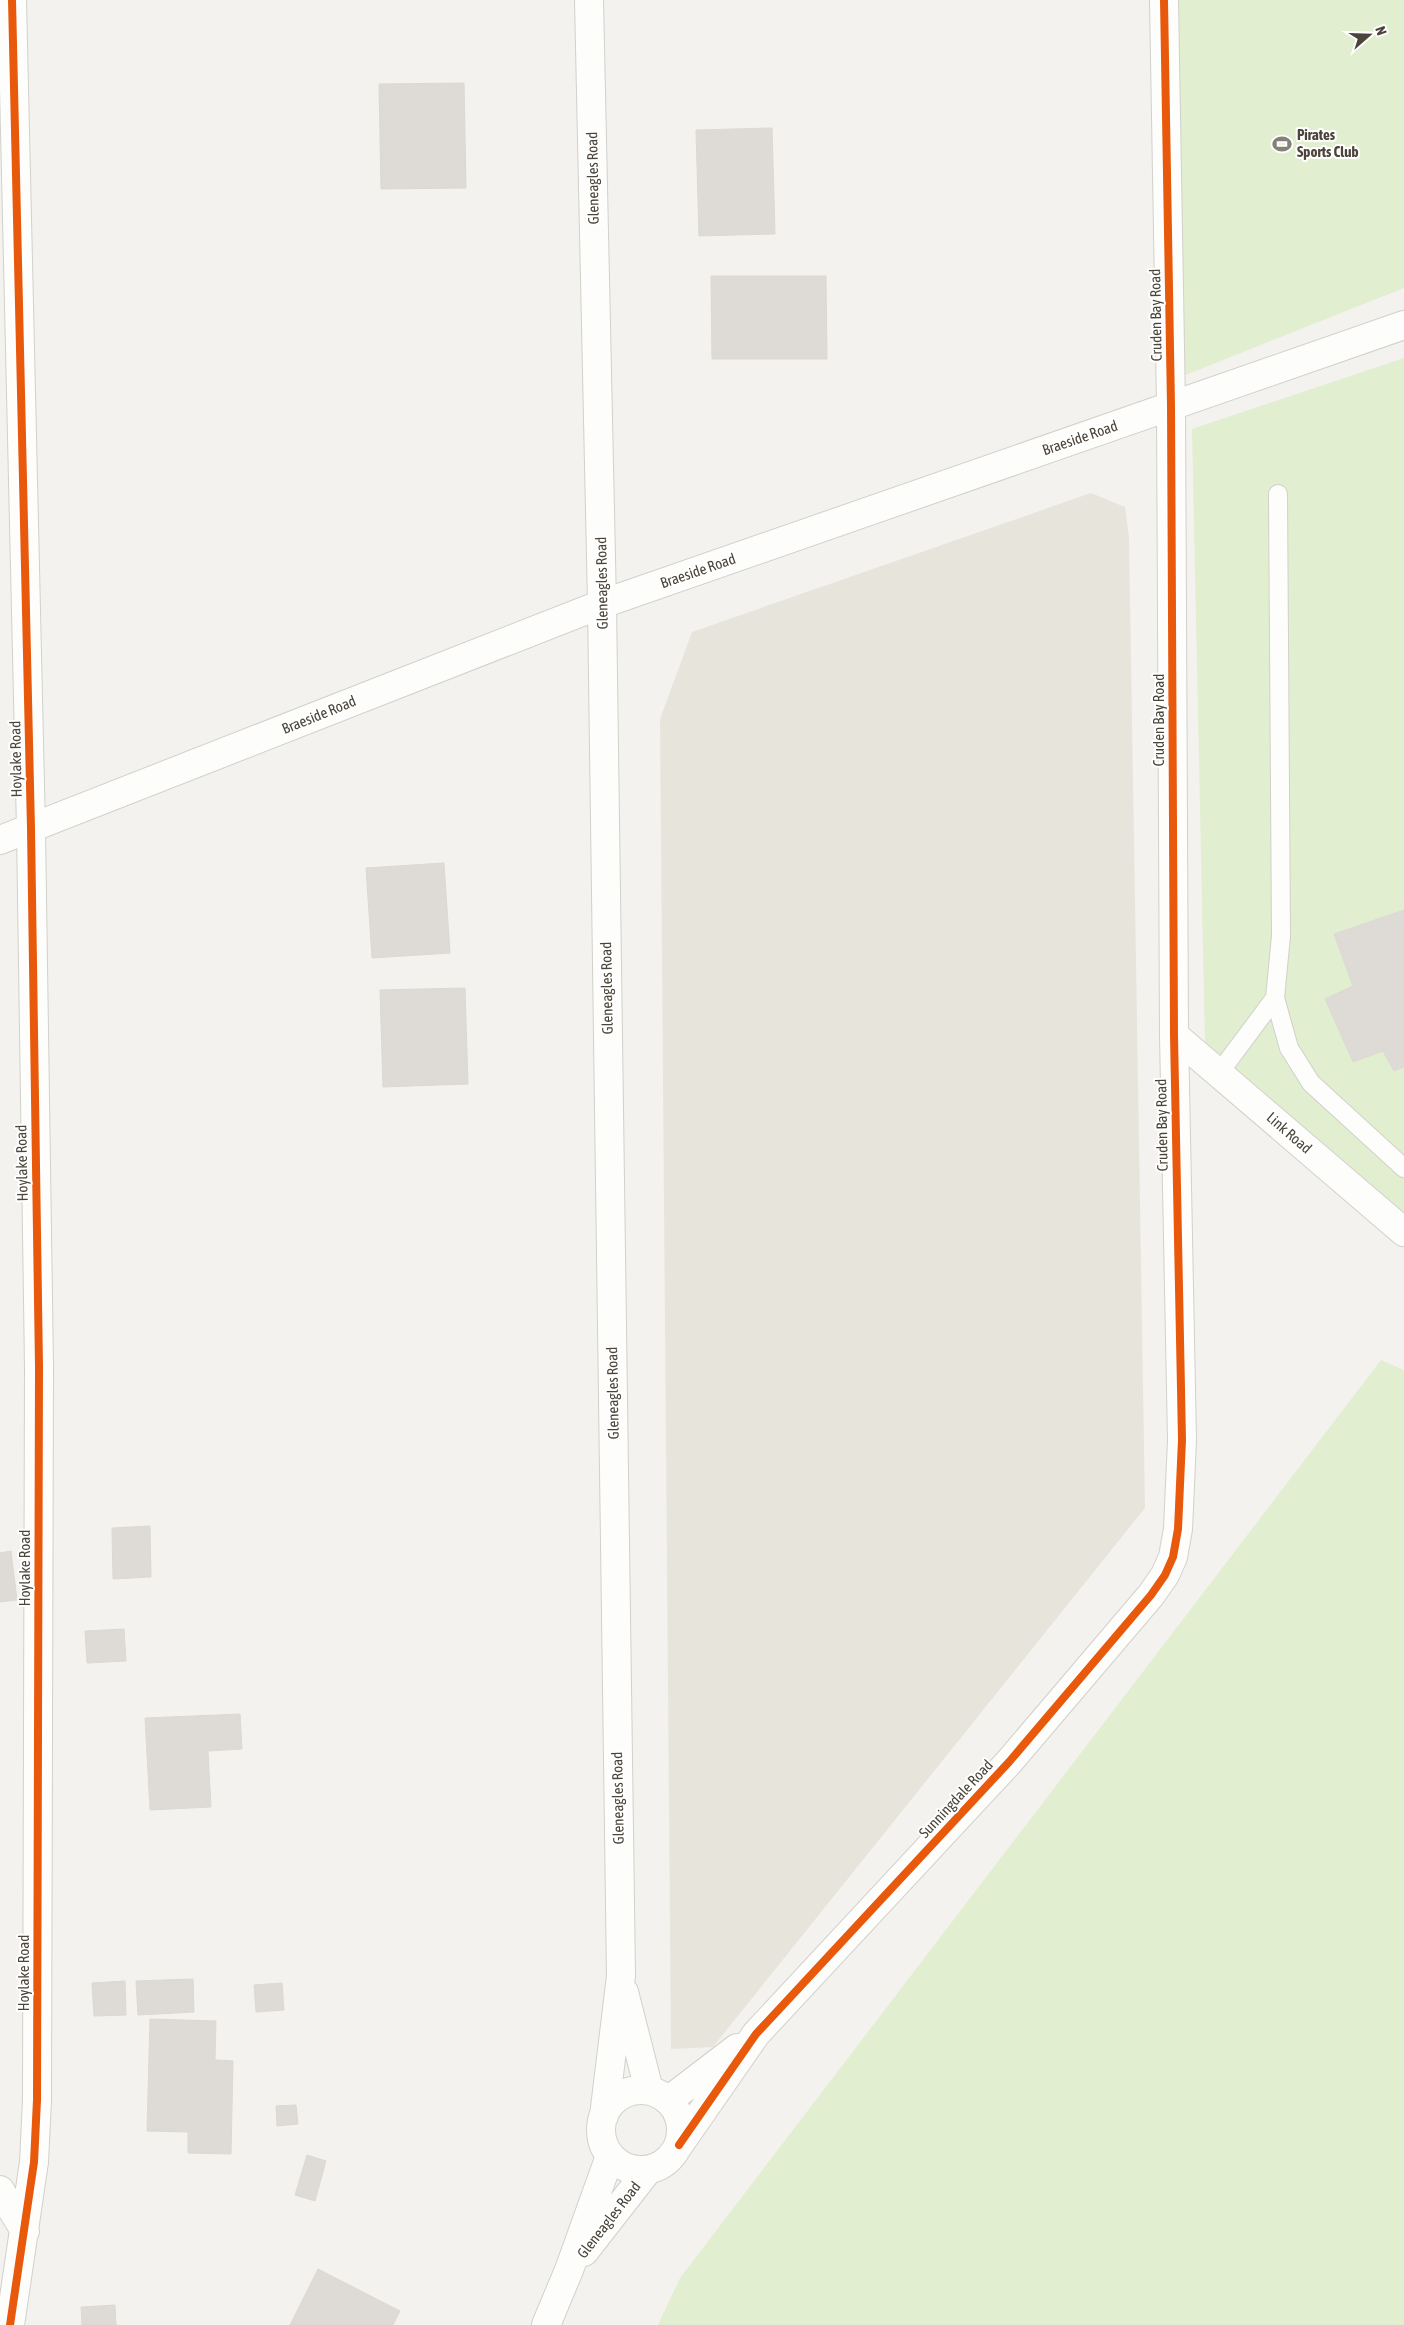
<svg xmlns="http://www.w3.org/2000/svg" width="1404" height="2325" font-family="'Asap Condensed',sans-serif">
  <style>
    .residential { fill: #e7e4dc }
    .green { fill: #e1eecf }
    .building { fill: #dedbd6; stroke: #dcd9d4 }
    .lines { fill: none; stroke-linecap: round; stroke-linejoin: round }
    .service-casing { stroke: #d2d0cb; stroke-width: 20 }
    .minor-casing { stroke: #d2d0cb; stroke-width: 30 }
    .tertiary-casing { stroke: #d2d0cb; stroke-width: 30 }
    .service { stroke: #fdfdfc; stroke-width: 18 }
    .minor { stroke: #fdfdfc; stroke-width: 28 }
    .tertiary { stroke: #fdfdfc; stroke-width: 28 }
    .cycleway-casing { stroke: #fff; stroke-width: 11 }
    .cycleway { stroke: #e8590c; stroke-width: 8 }
    .labels { text-anchor: middle; stroke-width: 4; stroke-linejoin: round; paint-order: stroke }
    .poi-label { font-size: 15px; font-weight: bold; fill: #4b4439; stroke: #fff; text-anchor: start }
    .street-label { font-size: 15px; fill: #4b4439; stroke: #fff }
  </style>
  <rect width="100%" height="100%" fill="#f4f2ee"/>
  <!-- residential -->
  <path class="residential" d="M1091 493 1125 507 1129 537 1145 1508 713 2047 671 2049 660 719 692 632Z"/>
  <!-- green -->
  <path class="green" d="M1156 0H1404V288L1168 382Z
    M1404 358V1215L1205 1045 1192 429Z
    M1381 1360 1404 1370V2325H658L680 2278Z"/>
  <!-- building -->
  <path class="building" d="M464 83 466 188 381 189 379 84Z
    M772 128 775 234 699 236 696 130Z
    M711 276H826L827 359H712Z
    M444 863 450 953 372 958 366 868Z
    M1404 910V1067L1394 1071 1383 1051 1353 1062 1325 999 1353 986 1334 934Z
    M465 988 468 1084 383 1087 380 990Z
    M150 1526 151 1577 113 1579 112 1528Z
    M11 1551 17 1600 0 1602V1553Z
    M124 1629 126 1661 87 1663 85 1631Z
    M240 1714 242 1749 208 1751 211 1807 150 1810 145 1718Z
    M193 1979 194 2012 138 2015 136 1981Z
    M125 1981 126 2015 94 2016 92 1983Z
    M282 1983 284 2010 256 2012 254 1985Z
    M150 2019 216 2021 215 2060 233 2061 231 2154 188 2153V2132L147 2131Z
    M296 2105 298 2124 277 2126 276 2106Z
    M307 2155 326 2161 315 2201 295 2195Z
    M318 2269 400 2311 393 2325H290Z
    M115 2305 116 2325H82L81 2307Z"/>
  <g class="lines">
    <!-- service casing -->
    <g class="service-casing">
      <path id="service" d="M1275 998 1289 1048 1311 1083 1404 1168
        M1219 1073 1275 998 1281 936 1278 494"/>
    </g>
    <!-- minor casing -->
    <g class="minor-casing">
      <path id="minor" d="M0 840 602 604 1404 325
        M1174 1035 1404 1232
        M669 2100 737 2048
        M679 2145 756 2034 1009 1762 1151 1595 1165 1575 1173 1557 1178 1529 1182 1440 1174 1035 1171 406 1164 0
        M0 2190 25 2231
        M10 2325 34 2162 37 2100 39 1367 31 829 12 0"/>
    </g>
    <!-- tertiary casing -->
    <g class="tertiary-casing">
      <path id="tertiary" d="M589 0 602 604 621 1976 604 2116
        M624 1992 649 2090
        M601 2130a40 40 0 1 1 80 0a40 40 0 1 1-80 0Z
        M584 2252 648 2170
        M546 2325 569 2270 610 2156"/>
    </g>
    <!-- service -->
    <use href="#service" class="service"/>
    <!-- minor -->
    <use href="#minor" class="minor"/>
    <!-- tertiary -->
    <use href="#tertiary" class="tertiary"/>
    <!-- cycleway casing -->
    <g class="cycleway-casing">
      <path id="cycleway" d="M679 2145 756 2034 1009 1762 1151 1595 1165 1575 1173 1557 1178 1529 1182 1440 1174 1035 1171 406 1164 0
        M10 2325 34 2162 37 2100 39 1367 31 829 12 0"/>
    </g>
    <!-- cycleway -->
    <use href="#cycleway" class="cycleway"/>
  </g>
  <!-- icons -->
  <defs>
    <g id="stadium-bare" transform="scale(1.5)"><path d="M0-5a6.5 5 0 1 0 0 10a6.5 5 0 1 0 0-10ZM-3.5-1.8h7v3.6h-7Z" fill="#868178" stroke="#fff" stroke-width="2.5" paint-order="stroke"/></g>
  </defs>
  <g fill-rule="evenodd">
    <use href="#stadium-bare" x="1282" y="144"/>
  </g>
  <g class="labels">
    <!-- poi labels -->
    <g class="poi-label">
      <text x="1297" y="140">Pirates<tspan x="1297" dy="17">Sports Club</tspan></text>
    </g>
    <!-- street labels -->
    <g class="street-label">
      <text transform="translate(593 178) rotate(-91)" y="5">Gleneagles Road</text>
      <text transform="translate(1156 315) rotate(-91)" y="5">Cruden Bay Road</text>
      <text transform="translate(1080 438) rotate(-19)" y="5">Braeside Road</text>
      <text transform="translate(698 571) rotate(-19)" y="5">Braeside Road</text>
      <text transform="translate(602 583) rotate(-91)" y="5">Gleneagles Road</text>
      <text transform="translate(319 715) rotate(-22)" y="5">Braeside Road</text>
      <text transform="translate(1159 720) rotate(-90)" y="5">Cruden Bay Road</text>
      <text transform="translate(16 759) rotate(-91)" y="5">Hoylake Road</text>
      <text transform="translate(607 988) rotate(-91)" y="5">Gleneagles Road</text>
      <text transform="translate(1162 1125) rotate(-91)" y="5">Cruden Bay Road</text>
      <text transform="translate(1289 1133) rotate(41)" y="5">Link Road</text>
      <text transform="translate(22 1163) rotate(-91)" y="5">Hoylake Road</text>
      <text transform="translate(613 1393) rotate(-91)" y="5">Gleneagles Road</text>
      <text transform="translate(25 1568) rotate(-90)" y="5">Hoylake Road</text>
      <text transform="translate(618 1798) rotate(-91)" y="5">Gleneagles Road</text>
      <text transform="translate(956 1799) rotate(-47)" y="5">Sunningdale Road</text>
      <text transform="translate(24 1973) rotate(-90)" y="5">Hoylake Road</text>
      <text transform="translate(609 2220) rotate(-52)" y="5">Gleneagles Road</text>
    </g>
  </g>
  <!-- north arrow -->
  <g transform="translate(1369 35) rotate(70)" stroke="#ffffff" stroke-width="4" paint-order="stroke">
  <path d="M0-4L9 19L0 12L-9 19Z" fill="#4b4439"/>
  <text y="-8" font-size="14" font-weight="bold" text-anchor="middle" fill="#4b4439">N</text>
  </g>
</svg>
